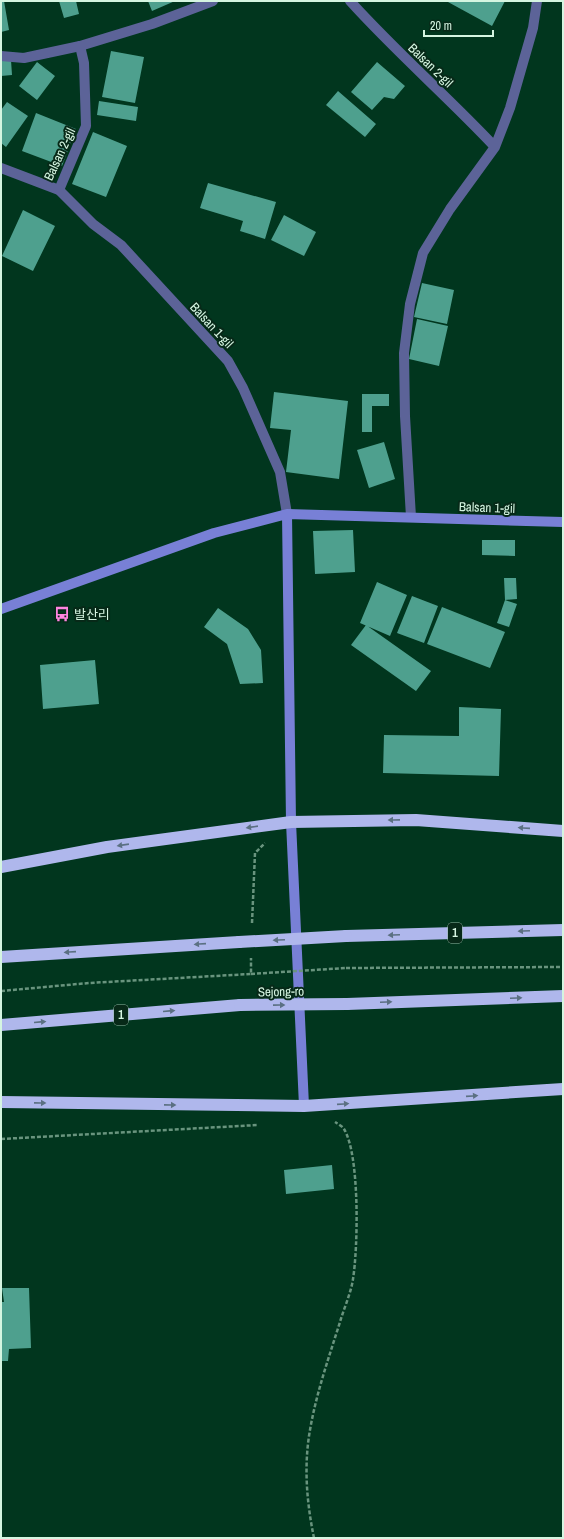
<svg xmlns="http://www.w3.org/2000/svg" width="564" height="1539" font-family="'Archivo Narrow','Noto Sans KR',sans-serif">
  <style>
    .building { fill: #4ea08e }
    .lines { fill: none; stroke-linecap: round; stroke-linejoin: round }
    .path { stroke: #69947e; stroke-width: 2.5; stroke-dasharray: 4 2; stroke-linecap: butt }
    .lane { stroke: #5c6398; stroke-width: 10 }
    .street { stroke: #5c6398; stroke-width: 10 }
    .secondary { stroke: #7880d6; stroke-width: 10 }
    .highway { stroke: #afb7ec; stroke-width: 12 }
    .path-bridge { stroke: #69947e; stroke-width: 2.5; stroke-dasharray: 4 2; stroke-linecap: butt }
    .highway-bridge { stroke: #afb7ec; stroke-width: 12 }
    .oneway { fill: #5b7082 }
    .labels { text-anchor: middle; stroke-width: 4; stroke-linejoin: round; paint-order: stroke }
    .shield { fill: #072918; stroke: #97b8a5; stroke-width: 1 }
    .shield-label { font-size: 12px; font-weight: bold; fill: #d5f5e1 }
    .street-label { font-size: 13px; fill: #d5f5e1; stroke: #072918 }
    .poi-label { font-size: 13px; fill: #d5f5e1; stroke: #072918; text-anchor: start }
  </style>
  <rect width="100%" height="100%" fill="#01361e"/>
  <!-- building -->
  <path class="building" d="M1 1H4L9 30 1 32Z
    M59 1H76L79 14 64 18Z
    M148 1H175L152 11Z
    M449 1H505L492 26 448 2Z
    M111 51 144 57 135 103 102 97Z
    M11 60 12 75 1 76V61Z
    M37 62 55 76 37 100 19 86Z
    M377 62 405 86 394 99 384 97 372 110 351 92Z
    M338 91 376 124 365 137 326 105Z
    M99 101 138 107 136 121 97 115Z
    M7 102 28 116 6 147 1 143V110Z
    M36 113 76 129 62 166 22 151Z
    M93 132 127 146 106 197 72 184Z
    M208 183 276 202 265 239 240 231 243 221 200 208Z
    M23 210 55 226 33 271 2 256Z
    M284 215 316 232 304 256 271 240Z
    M422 283 454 290 447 324 414 317Z
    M417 319 448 326 439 366 409 359Z
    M274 392 348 401 339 479 286 472 291 430 270 428Z
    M362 394H389V406H372V432H362Z
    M384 442 395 479 369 488 357 450Z
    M353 530 355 572 315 574 313 531Z
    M482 540H515V556L482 555Z
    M504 578H516L517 599 505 600 517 604 509 627 497 623 505 600Z
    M377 582 407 595 390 636 360 623Z
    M412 596 438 606 424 643 397 633Z
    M442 607 505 632 490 668 427 644Z
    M218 608 248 629 261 650 263 683 240 684 227 644 204 627Z
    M366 625 431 671 416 691 351 645Z
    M95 660 99 704 43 709 40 665Z
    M459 707 501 709 499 776 383 773 384 735 459 736Z
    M332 1165 334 1189 286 1194 284 1170Z
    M2 1288H29L31 1348 9 1349 8 1361H1V1302H4Z"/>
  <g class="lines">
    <!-- path -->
    <path class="path" d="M252 923 255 853 265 843
      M346 968 563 967
      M1 991 89 983 251 974V958
      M1 1139 258 1125
      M314 1538C307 1504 304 1470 309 1436 315 1397 328 1360 340 1322 344 1308 351 1293 353 1279 358 1248 360 1155 344 1129 342 1126 338 1124 335 1122"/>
    <!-- lane -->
    <path class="lane" d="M59 190 86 126 84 63 80 46"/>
    <!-- street -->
    <path class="street" d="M350 1C396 52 448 97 495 147
      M1 56 24 58 80 46 152 24 213 1
      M1 168 59 190 93 224 121 245 228 361 243 388 280 472 287 514
      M411 517 405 416 404 353 410 304 423 253 450 209 495 147 510 108 533 28 537 1"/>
    <!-- secondary -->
    <path class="secondary" d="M287 514 291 822 304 1106
      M1 609 214 533 287 514 563 522"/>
    <!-- highway -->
    <path class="highway" d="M1 867 107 847 291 822 416 820 563 831
      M346 936 563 930
      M1 957 239 942
      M347 1004 563 996
      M1 1025 240 1005
      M1 1102 304 1106 563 1089"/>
    <!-- path-bridge -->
    <path class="path-bridge" d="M251 974 346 968"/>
    <!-- highway-bridge -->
    <path class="highway-bridge" d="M239 942 346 936
      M240 1005 347 1004"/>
  </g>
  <!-- one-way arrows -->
  <defs><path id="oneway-solid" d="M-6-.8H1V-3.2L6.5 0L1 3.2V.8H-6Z"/></defs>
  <g class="oneway">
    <use href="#oneway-solid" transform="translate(394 820) rotate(179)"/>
    <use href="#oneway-solid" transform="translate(252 827) rotate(172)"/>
    <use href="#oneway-solid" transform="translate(524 828) rotate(-176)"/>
    <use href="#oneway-solid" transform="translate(123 845) rotate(172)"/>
    <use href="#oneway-solid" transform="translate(524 931) rotate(178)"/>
    <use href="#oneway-solid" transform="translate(394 935) rotate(178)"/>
    <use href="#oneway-solid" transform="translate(279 940) rotate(177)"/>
    <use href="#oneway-solid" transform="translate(200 944) rotate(176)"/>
    <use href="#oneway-solid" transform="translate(70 952) rotate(176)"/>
    <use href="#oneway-solid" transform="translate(516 998) rotate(-2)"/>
    <use href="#oneway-solid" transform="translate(386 1002) rotate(-2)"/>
    <use href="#oneway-solid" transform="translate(279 1005) rotate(-1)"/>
    <use href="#oneway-solid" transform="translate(169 1011) rotate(-5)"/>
    <use href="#oneway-solid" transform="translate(40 1022) rotate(-5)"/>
    <use href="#oneway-solid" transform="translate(472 1096) rotate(-4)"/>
    <use href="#oneway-solid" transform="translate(40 1103) rotate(1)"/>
    <use href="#oneway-solid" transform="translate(343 1104) rotate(-4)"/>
    <use href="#oneway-solid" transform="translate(170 1105) rotate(1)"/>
  </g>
  <!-- icons -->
  <defs>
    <g id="bus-bare" transform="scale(1.2)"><path d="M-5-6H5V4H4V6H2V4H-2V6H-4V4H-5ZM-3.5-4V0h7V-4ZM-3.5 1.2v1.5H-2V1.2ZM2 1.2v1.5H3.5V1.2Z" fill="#fe85e0" stroke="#072918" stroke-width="2.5" paint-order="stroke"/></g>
  </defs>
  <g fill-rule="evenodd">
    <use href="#bus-bare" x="62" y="614"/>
  </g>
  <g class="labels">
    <!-- shield labels -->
    <g class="shield">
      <rect x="448" y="923" width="14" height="20" rx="3"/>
      <rect x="114" y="1005" width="14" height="20" rx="3"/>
    </g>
    <g class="shield-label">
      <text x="455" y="937">1</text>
      <text x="121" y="1019">1</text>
    </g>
    <!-- street labels -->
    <g class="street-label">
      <text transform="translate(431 65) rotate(44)" y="5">Balsan 2-gil</text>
      <text transform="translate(59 154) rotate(-65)" y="5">Balsan 2-gil</text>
      <text transform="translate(212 325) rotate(47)" y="5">Balsan 1-gil</text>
      <text transform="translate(487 507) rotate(2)" y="5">Balsan 1-gil</text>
      <text transform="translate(281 991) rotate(-1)" y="5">Sejong-ro</text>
    </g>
    <!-- poi labels -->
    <g class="poi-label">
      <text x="74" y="619">발산리</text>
    </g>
  </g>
  <!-- border -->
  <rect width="564" height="1539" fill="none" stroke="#d5f5e1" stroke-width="4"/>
  <!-- scale -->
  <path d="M424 30v6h69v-6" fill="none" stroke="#d5f5e1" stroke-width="2"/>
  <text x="430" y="30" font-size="12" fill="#d5f5e1" stroke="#072918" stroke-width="3" paint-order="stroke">20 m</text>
</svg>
